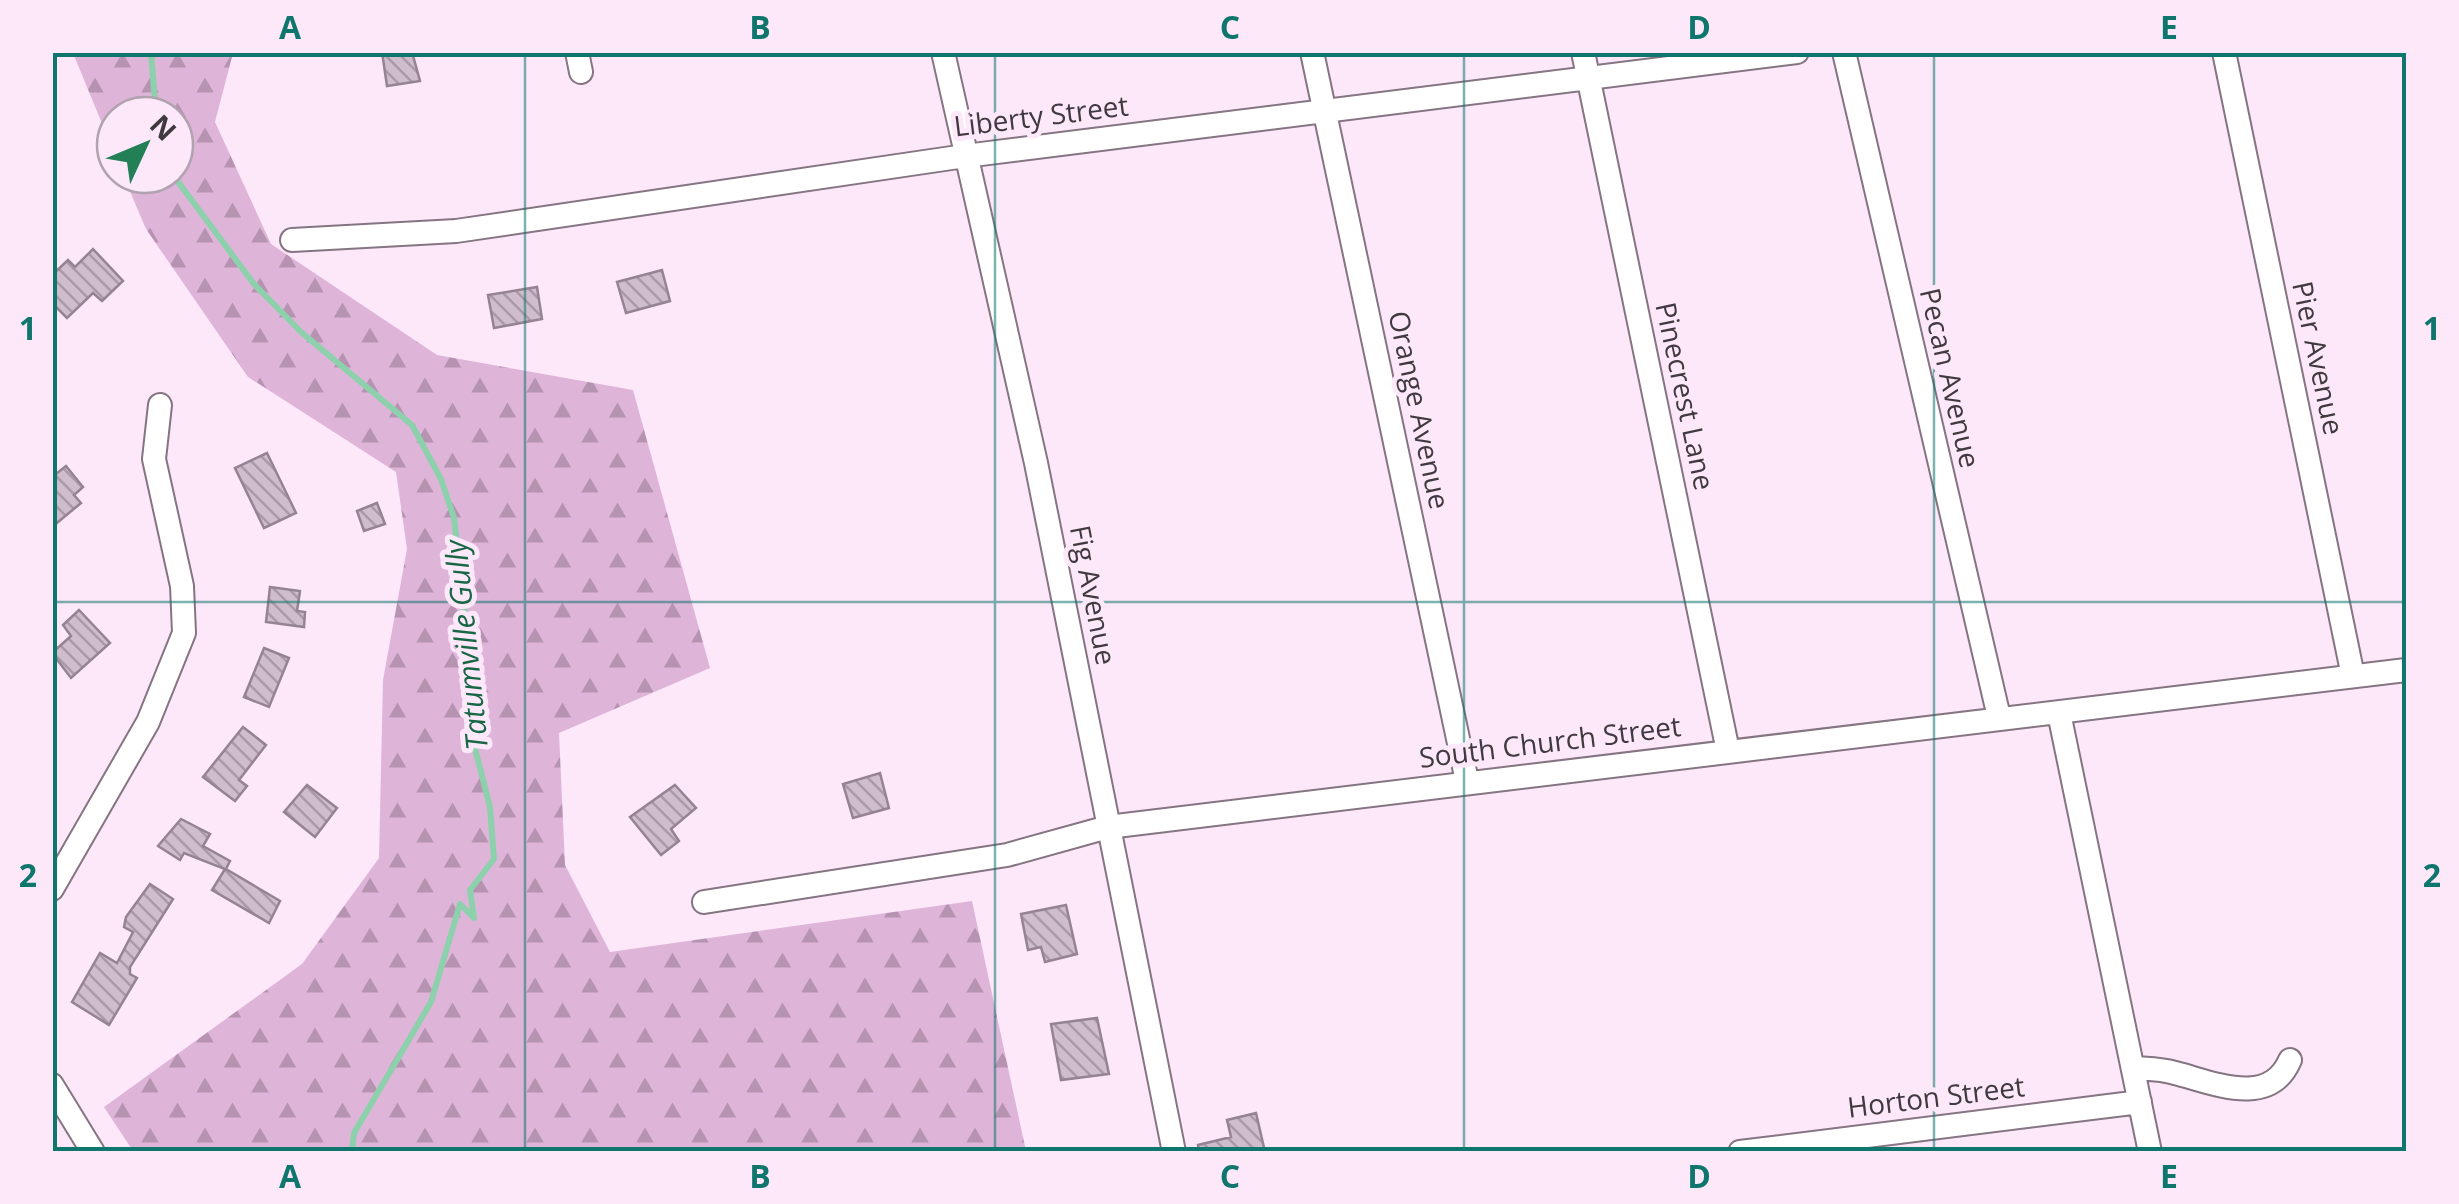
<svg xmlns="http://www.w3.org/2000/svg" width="2459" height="1204" font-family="'Open Sans',sans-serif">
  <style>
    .forest { fill: url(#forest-firs) }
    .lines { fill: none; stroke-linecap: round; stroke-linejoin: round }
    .stream { stroke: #8dd1ac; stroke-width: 6 }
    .building { fill: url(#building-back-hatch); stroke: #958392; stroke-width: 2.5 }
    .street-casing { stroke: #857482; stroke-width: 26 }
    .street { stroke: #fff; stroke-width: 22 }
    .grid { fill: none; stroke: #0f766e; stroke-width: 2.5; stroke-opacity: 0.55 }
    .labels { text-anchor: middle; stroke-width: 10; stroke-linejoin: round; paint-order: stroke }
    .street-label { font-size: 28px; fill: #40393f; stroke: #fce8f9 }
    .water-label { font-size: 30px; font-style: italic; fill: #176644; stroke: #fce8f9 }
    .neatline { fill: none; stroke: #0f766e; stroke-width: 4 }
    .grid-label { font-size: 32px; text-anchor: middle; font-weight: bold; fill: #0f766e }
  </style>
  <defs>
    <pattern id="forest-firs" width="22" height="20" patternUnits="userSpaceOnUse" patternTransform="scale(2.5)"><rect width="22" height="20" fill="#dfb4d9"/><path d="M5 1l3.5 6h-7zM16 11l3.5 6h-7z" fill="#b693b1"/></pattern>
    <pattern id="building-back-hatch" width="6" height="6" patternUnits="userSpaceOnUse" patternTransform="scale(2.5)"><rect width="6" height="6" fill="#cfbccc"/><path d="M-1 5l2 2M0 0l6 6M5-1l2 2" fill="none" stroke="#a99aa7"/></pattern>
  </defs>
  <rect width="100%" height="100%" fill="#fce8f9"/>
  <!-- forest -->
  <path class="forest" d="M73 53H233L215 122 271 244 437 355 633 390 710 668 559 733 565 865 610 952 972 901 1026 1151H133L104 1107 302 964 379 858 383 680 407 549 396 472 248 377 146 229 123 175H175V115H115V155Z"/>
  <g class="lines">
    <!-- stream -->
    <path class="stream" d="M151 52 156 115
      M173 175 254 284 301 332 412 425 441 479 454 518 468 641 469 725 490 807 494 859 470 890 474 918 460 904 431 1002 354 1133 352 1152"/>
  </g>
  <!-- building -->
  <path class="building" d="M382 52H412L420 81 387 86Z
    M93 249 123 281 102 301 93 293 67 318 52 303V275L68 260 75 267Z
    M662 270 670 301 626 313 617 282Z
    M537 287 542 319 494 328 488 295Z
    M267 453 296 513 264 528 235 468Z
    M66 466 83 487 74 495 81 503 52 527V477Z
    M377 503 385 524 364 531 357 511Z
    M270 587 300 591 297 611 305 612 304 627 266 622Z
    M79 610 110 643 71 678 52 653 71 636 63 625Z
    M264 648 289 658 269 707 244 697Z
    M243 727 266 745 239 780 247 786 235 801 203 777Z
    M880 773 889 808 853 818 843 784Z
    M307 785 337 808 315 837 284 812Z
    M675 785 696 808 671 829 679 841 661 855 630 817Z
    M181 819 210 834 203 846 230 861 226 869 280 901 269 923 212 890 225 869 184 853 180 860 158 846Z
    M150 884 173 899 130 967V974L137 978 109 1025 72 1002 100 953 117 963 133 932 124 927 126 917Z
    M1066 905 1077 954 1045 962 1041 947 1028 950 1021 914Z
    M1097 1018 1109 1074 1061 1080 1051 1024Z
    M1256 1113 1265 1152H1199L1198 1145 1231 1137 1227 1120Z"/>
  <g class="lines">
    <!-- street casing -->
    <g class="street-casing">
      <path id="street" d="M577 52 581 72
        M943 52 1036 463 1174 1152
        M1312 52 1467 781
        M1583 52 1728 751
        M1844 52 1999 717
        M2224 52 2353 676
        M292 240 456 231 965 156 1797 52
        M2059 713 2150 1152
        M52 889 148 722 184 633 182 586 154 459 160 405
        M704 902 1007 855 1108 827 2406 670
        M2135 1068C2148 1069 2162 1069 2175 1073 2212 1082 2269 1109 2290 1060
        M52 1085 93 1152
        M1740 1152 2140 1102"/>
    </g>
    <!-- street -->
    <use href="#street" class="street"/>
  </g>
  <!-- grid -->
  <path class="grid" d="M525 52V1152M995 52V1152M1464 52V1152M1934 52V1152M52 602H2406"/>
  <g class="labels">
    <!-- street labels -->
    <g class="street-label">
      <text transform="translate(1041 116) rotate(-7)" y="10">Liberty Street</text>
      <text transform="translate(2318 358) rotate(78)" y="10">Pier Avenue</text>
      <text transform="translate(1950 378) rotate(77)" y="10">Pecan Avenue</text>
      <text transform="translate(1685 396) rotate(78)" y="10">Pinecrest Lane</text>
      <text transform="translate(1419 410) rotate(78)" y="10">Orange Avenue</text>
      <text transform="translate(1093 595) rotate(79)" y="10">Fig Avenue</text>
      <text transform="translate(1550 742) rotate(-7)" y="10">South Church Street</text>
      <text transform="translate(1936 1097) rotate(-7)" y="10">Horton Street</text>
    </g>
    <!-- water labels -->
    <g class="water-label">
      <text transform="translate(467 645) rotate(-96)" y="10">Tatumville Gully</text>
    </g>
  </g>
  <!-- border -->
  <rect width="2459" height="1204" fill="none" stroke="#fce8f9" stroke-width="110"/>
  <!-- north arrow -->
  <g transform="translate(145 145) rotate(46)"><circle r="48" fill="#fce8f9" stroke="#b1a2af" stroke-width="2.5"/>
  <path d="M0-8L18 38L0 25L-18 38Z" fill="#227f56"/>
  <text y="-15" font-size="28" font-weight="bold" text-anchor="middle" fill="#40393f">N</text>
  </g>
  <rect x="55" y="55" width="2349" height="1094" class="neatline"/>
  <g class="grid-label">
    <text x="290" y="39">A</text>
    <text x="760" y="39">B</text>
    <text x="1230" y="39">C</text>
    <text x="1699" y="39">D</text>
    <text x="2169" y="39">E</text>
    <text x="28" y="340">1</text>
    <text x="2432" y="340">1</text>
    <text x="28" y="887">2</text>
    <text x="2432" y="887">2</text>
    <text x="290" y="1188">A</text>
    <text x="760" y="1188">B</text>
    <text x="1230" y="1188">C</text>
    <text x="1699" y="1188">D</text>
    <text x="2169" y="1188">E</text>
  </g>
</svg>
